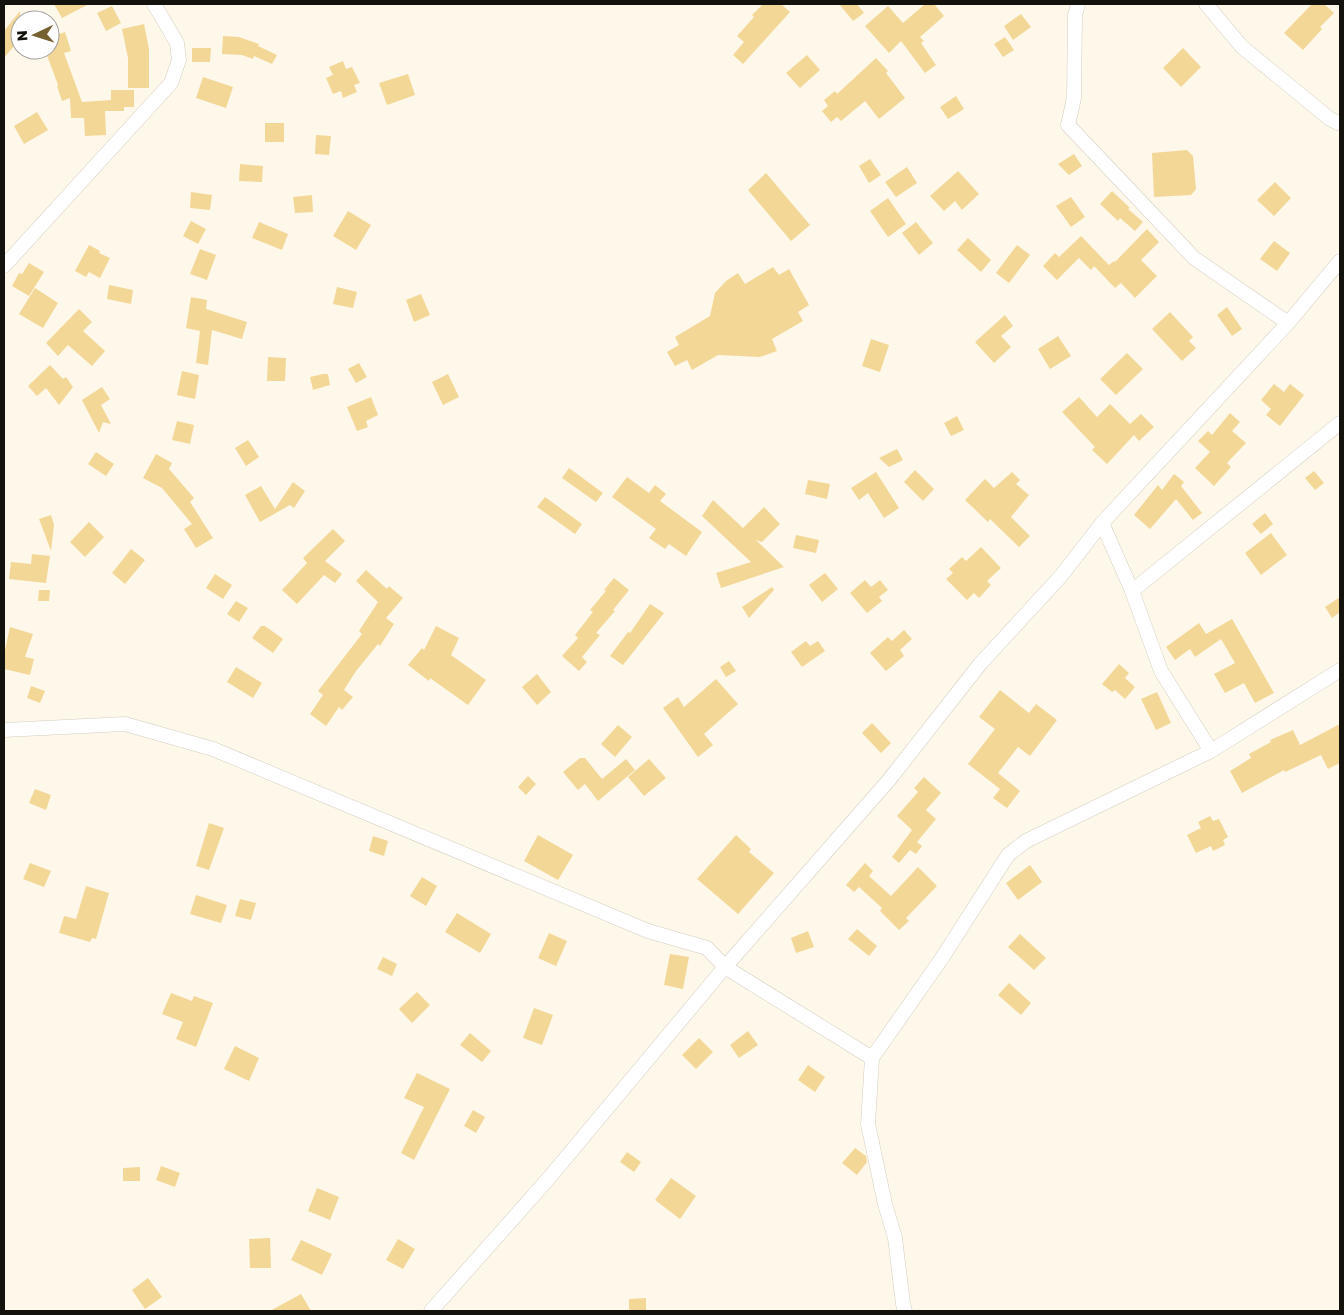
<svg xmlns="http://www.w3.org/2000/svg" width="1344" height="1315" font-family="'Golos Text',sans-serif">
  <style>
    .building { fill: #f3d796 }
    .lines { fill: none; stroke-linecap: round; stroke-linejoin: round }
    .minor-casing { stroke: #d4cec1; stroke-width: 15 }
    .minor { stroke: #fff; stroke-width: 14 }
  </style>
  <rect width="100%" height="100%" fill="#fef8ea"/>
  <!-- building -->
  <path class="building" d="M54 4H89L62 18Z
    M763 4H781L790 12 743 64 733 55 744 42 737 36 754 17 752 15Z
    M839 4H857L864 13 853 21Z
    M925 4H934L944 16 920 37 924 41 921 43 936 65 925 73 901 41 889 53 865 26 888 6 903 23Z
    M1312 4H1324L1334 13 1320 27 1322 29 1303 50 1284 33Z
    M112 6 121 23 106 31 97 13Z
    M20 11V39L4 58V31Z
    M1021 14 1031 27 1013 40 1004 26Z
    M144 24 149 49V88H128V58L122 29Z
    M65 32 71 51 64 53 82 102 111 100V90H134V107H124V111H105L106 135 85 136 84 118H71L70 98 62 101 57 86 58 85 45 50H50V37Z
    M223 36 239 37 259 44 258 46 277 55 272 64 254 56 253 59 242 55 222 54Z
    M1005 37 1014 50 1003 57 994 44Z
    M192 48H211L210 62H192Z
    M1183 48 1201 67 1181 87 1163 68Z
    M807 55 820 70 800 88 786 73Z
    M876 58 888 71 886 73 905 98 879 119 865 101 841 121 837 117 831 122 822 111 828 106 824 100 835 91 837 94Z
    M343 61 346 69 352 67 360 83 354 85 357 92 343 98 341 91 333 94 326 78 333 75 329 67Z
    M408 74 415 95 387 105 379 83Z
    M203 77 233 87 226 108 196 98Z
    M956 96 964 109 948 119 940 107Z
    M37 112 48 130 24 144 14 126Z
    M265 123H284V142H265Z
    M316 135 331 136 329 155 315 154Z
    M1187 150 1193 156 1196 189 1191 195 1154 197 1152 153Z
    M1074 154 1082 166 1069 175 1058 164Z
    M870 159 881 175 869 183 859 166Z
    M240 164 263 166 262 182 239 181Z
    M907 167 917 183 896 197 885 182Z
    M958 171 979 194 962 210 955 201 944 211 930 196Z
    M766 173 810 225 791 241 748 190Z
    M1275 182 1291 198 1274 216 1257 200Z
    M1112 191 1130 208 1128 209 1143 222 1135 231 1120 218 1118 221 1100 204Z
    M191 192 212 195 210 210 190 208Z
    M312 195 313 212 295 213 293 197Z
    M1071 197 1085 217 1071 227 1056 206Z
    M888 198 906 224 888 237 870 211Z
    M348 211 371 225 356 250 333 236Z
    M191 221 206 229 198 244 183 236Z
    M259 222 288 234 282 250 252 238Z
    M916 222 933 243 919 255 902 233Z
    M1147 229 1159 242 1141 260 1157 276 1135 298 1121 283 1115 288 1094 266 1091 270 1079 258 1057 280 1043 266 1055 253 1059 257 1081 236 1109 265 1114 261 1115 262Z
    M968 238 991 260 981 272 957 250Z
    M1274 241 1290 253 1277 271 1260 259Z
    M89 245 100 251 99 253 110 258 100 278 89 272 86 277 75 271Z
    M1017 245 1030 255 1009 283 996 273Z
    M200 249 216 255 207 280 190 274Z
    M29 263 44 272 29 296 12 286 19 273 22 274Z
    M773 267 779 275 789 269 809 305 798 312 803 321 772 339 777 351 760 357 718 355 692 370 687 360 675 366 667 352 679 345 675 337 710 316 715 293 726 281 738 273 745 284Z
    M109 285 133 290 131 304 107 299Z
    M337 287 357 292 353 308 333 304Z
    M35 288 58 303 43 328 19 314Z
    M421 294 430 315 414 322 406 300Z
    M191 297 207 300 206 309 247 322 242 339 212 330 208 365 196 363 200 331 186 328Z
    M1227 307 1242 329 1232 336 1217 315Z
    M79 309 92 322 83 331 105 351 92 366 68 345 58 356 46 343Z
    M1170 312 1193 337 1189 341 1196 348 1182 361 1152 329Z
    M1005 315 1013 326 1001 336 1011 347 994 363 975 342Z
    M1058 336 1071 356 1050 369 1038 349Z
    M871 339 889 345 880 372 862 366Z
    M1127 353 1143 369 1116 395 1100 379Z
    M268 357 286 358 285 381H267Z
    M359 363 367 377 356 383 348 369Z
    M50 365 63 379 66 377 73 387 59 405 46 388 37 396 28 386Z
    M182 371 199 375 195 399 177 395Z
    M323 374H328L330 385 313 390 310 377Z
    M448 374 459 397 443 405 432 382Z
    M1274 384 1284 392 1290 384 1304 395 1280 426 1266 415 1271 409 1261 400Z
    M102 387 110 399 101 405 111 424 103 422 99 433 82 400Z
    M371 397 378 415 366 421 368 427 357 431 347 407Z
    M1079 397 1097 417 1110 404 1130 424 1141 414 1154 427 1139 441 1134 435 1107 464 1092 450 1095 447 1062 412Z
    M1230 413 1240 422 1232 431 1246 443 1227 463 1231 467 1214 486 1195 468 1210 452 1198 441 1208 431 1212 435Z
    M957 416 964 430 951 436 944 423Z
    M177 421 194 425 190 444 172 440Z
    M248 440 259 457 246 466 235 448Z
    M897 449 903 460 889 467 879 458Z
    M96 452 114 464 106 476 88 464Z
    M156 454 172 463 169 469 194 498 190 502 213 538 196 548 184 529 192 524 162 488 143 478Z
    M569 468 603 493 596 502 562 478Z
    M915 470 934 489 923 501 904 482Z
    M1314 471 1324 483 1315 490 1305 478Z
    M876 472 899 508 884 518 868 493 859 500 851 488Z
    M1012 472 1020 480 1016 484 1029 495 1011 517 1030 536 1019 547 990 519 988 522 965 500 985 479 994 488Z
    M1174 474 1184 482 1181 486 1202 513 1193 520 1176 499 1150 529 1134 515 1158 485 1162 490Z
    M627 477 649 493 655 485 666 494 660 501 702 532 686 556 669 544 665 549 649 538 656 529 612 497Z
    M808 480 830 484 827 499 805 494Z
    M293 482 305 491 294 508 290 505 260 522 245 495 261 486 275 509Z
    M545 497 582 524 575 534 537 507Z
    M713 500 743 528 764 507 780 524 762 542 756 540 784 567 721 588 716 573 751 562 702 516Z
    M1265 513 1273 524 1261 534 1252 524Z
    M51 515 54 525 51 551 39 519Z
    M89 522 104 537 85 557 70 542Z
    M333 529 345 541 325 561 342 574 335 583 324 575 297 604 282 590 307 563 303 558Z
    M1271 533 1287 555 1261 575 1245 553Z
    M796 535 819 540 816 553 793 548Z
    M981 547 1001 568 987 581 991 585 979 598 974 593 967 600 946 579 953 573 949 569 962 557 966 561Z
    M131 549 145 560 125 584 112 573Z
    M32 554 50 556 46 583 9 579 11 562 31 564Z
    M366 570 387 589 389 586 403 598 386 618 394 624 380 646 378 644 356 671 344 690 353 697 342 710 339 707 326 726 310 714 323 695 318 691 362 634 359 631 378 602 356 581Z
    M825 573 838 589 822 602 809 585Z
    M215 574 232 585 223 599 206 588Z
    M614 578 629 590 613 610 615 611 596 633 600 635 582 657 587 662 579 671 562 656 578 638 575 635 593 612 590 610 606 591 604 590Z
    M865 580 871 587 880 580 888 590 879 597 882 601 867 613 850 593Z
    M772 587 774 590 749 618 742 607Z
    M39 590H50L49 601H38Z
    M1340 597V612L1332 618 1325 607Z
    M236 601 248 608 239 622 227 614Z
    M650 604 664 613 623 665 610 656 628 632 630 633Z
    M1232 619 1274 693 1255 703 1244 683 1225 693 1214 674 1235 663 1221 639 1195 657 1190 649 1175 660 1166 647 1199 623 1206 634Z
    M261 626H265L283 639 273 653 252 638Z
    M436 626 459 638 451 655 486 680 468 705 430 678 429 681 408 665 422 648 424 650Z
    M10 627 33 634 25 657 34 659 30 675 4 669V655Z
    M904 630 912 639 900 650 904 656 886 671 870 653 888 637 892 641Z
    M806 641 810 646 818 641 825 651 802 667 791 652Z
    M729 661 736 671 726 677 720 667Z
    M1119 664 1129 673 1125 678 1135 687 1125 699 1115 690 1112 692 1102 684Z
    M236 667 262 683 253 698 227 682Z
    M537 674 551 692 537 705 522 687Z
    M716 679 738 704 704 734 713 745 698 757 663 708 678 697 684 707Z
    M31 686 45 691 40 703 27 698Z
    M1000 690 1029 713 1036 704 1057 720 1030 756 1018 747 998 773 1020 791 1007 808 993 798 1000 789 968 764 995 729 979 717Z
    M1157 692 1171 723 1156 730 1141 699Z
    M872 723 891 743 881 753 862 733Z
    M1340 724V763L1328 769 1321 755 1285 772 1284 770 1242 793 1230 771 1251 758 1249 754 1271 742 1270 740 1293 730 1300 745Z
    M618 725 632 737 615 757 601 744Z
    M580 758H585L602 779 626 759 635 770 598 801 585 784 578 790 563 772Z
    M649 759 666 778 644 796 628 777Z
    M528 776 536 784 526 795 518 787Z
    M924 777 941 793 926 810 936 819 917 842 922 846 916 854 910 850 899 863 892 857 912 830 897 816 918 792 914 788Z
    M35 789 51 795 46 810 29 803Z
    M1210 816 1213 821 1219 819 1228 837 1223 840 1225 845 1213 851 1211 846 1196 853 1187 835 1201 828 1198 822Z
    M209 823 224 828 209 870 196 866Z
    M538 835 573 855 558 880 524 861Z
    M736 835 751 849 749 852 774 873 738 914 697 879Z
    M373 836 388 841 384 856 369 851Z
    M30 863 51 871 44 887 23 879Z
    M865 863 873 871 869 876 891 896 918 867 937 886 906 918 909 921 899 930 880 911 882 908 859 887 854 892 846 885Z
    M1030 865 1042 882 1018 900 1006 883Z
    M422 877 437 886 426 906 410 896Z
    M86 886 109 893 96 939 92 938 90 942 59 933 64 916 76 919Z
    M196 895 227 905 221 923 190 914Z
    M240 899 256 903 251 920 235 916Z
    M457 913 491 934 480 953 445 932Z
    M857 929 877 946 869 956 848 939Z
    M808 931 814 947 796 953 791 938Z
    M549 933 567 941 556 966 538 958Z
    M1020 934 1046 958 1034 970 1008 947Z
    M670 954 689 957 683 989 664 985Z
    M383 957 397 964 392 976 377 969Z
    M1009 983 1031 1003 1021 1015 998 995Z
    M417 992 430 1005 412 1023 399 1009Z
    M171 993 192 1001 194 996 213 1003 196 1047 176 1039 183 1022 162 1014Z
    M534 1008 553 1015 542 1045 523 1038Z
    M748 1031 758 1045 739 1058 730 1045Z
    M470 1033 491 1051 482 1062 460 1045Z
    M699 1038 713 1052 696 1069 682 1055Z
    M235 1046 259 1058 249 1081 224 1069Z
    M808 1065 825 1077 815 1092 798 1080Z
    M417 1073 450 1089 414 1160 401 1153 424 1107 404 1098Z
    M473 1110 485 1117 476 1133 464 1126Z
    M855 1148 866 1156 867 1162 857 1175 842 1163Z
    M627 1152 641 1162 634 1172 620 1162Z
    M161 1166 180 1173 175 1187 156 1180Z
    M140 1167V1181H123V1168Z
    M671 1178 696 1196 680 1219 655 1200Z
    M317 1188 339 1197 330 1220 308 1211Z
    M270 1238 271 1268H250L249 1239Z
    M398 1239 415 1249 403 1269 386 1260Z
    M301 1240 332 1254 322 1275 291 1260Z
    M148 1278 162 1297 145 1309 132 1290Z
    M301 1294 311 1311H270Z
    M646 1298V1311H629V1299Z"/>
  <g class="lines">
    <!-- minor casing -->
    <g class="minor-casing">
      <path id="minor" d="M1078 4 1075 15 1074 98 1068 125 1194 258 1288 323
        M1206 4 1242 47 1330 119 1340 124
        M4 266 171 83 179 60 177 43 154 4
        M1102 523 1132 591 1161 671 1211 751
        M1132 591 1340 423
        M4 730 125 724 213 749 648 931 707 948 725 967 872 1058
        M431 1311 549 1178 725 967 889 780 980 664 1061 576 1102 523 1288 323 1340 261
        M905 1311 903 1304 895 1238 885 1204 868 1124 872 1058 942 958 1008 855 1026 841 1211 751 1340 670"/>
    </g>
    <!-- minor -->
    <use href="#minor" class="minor"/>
  </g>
  <!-- border -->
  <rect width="1344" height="1315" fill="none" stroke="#14120d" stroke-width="10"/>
  <!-- north arrow -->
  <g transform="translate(35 35) rotate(266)"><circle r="24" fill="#ffffff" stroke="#a1a09e"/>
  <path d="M0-4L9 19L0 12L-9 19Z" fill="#756130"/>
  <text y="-8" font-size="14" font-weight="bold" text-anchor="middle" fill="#14120d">N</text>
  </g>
</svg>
